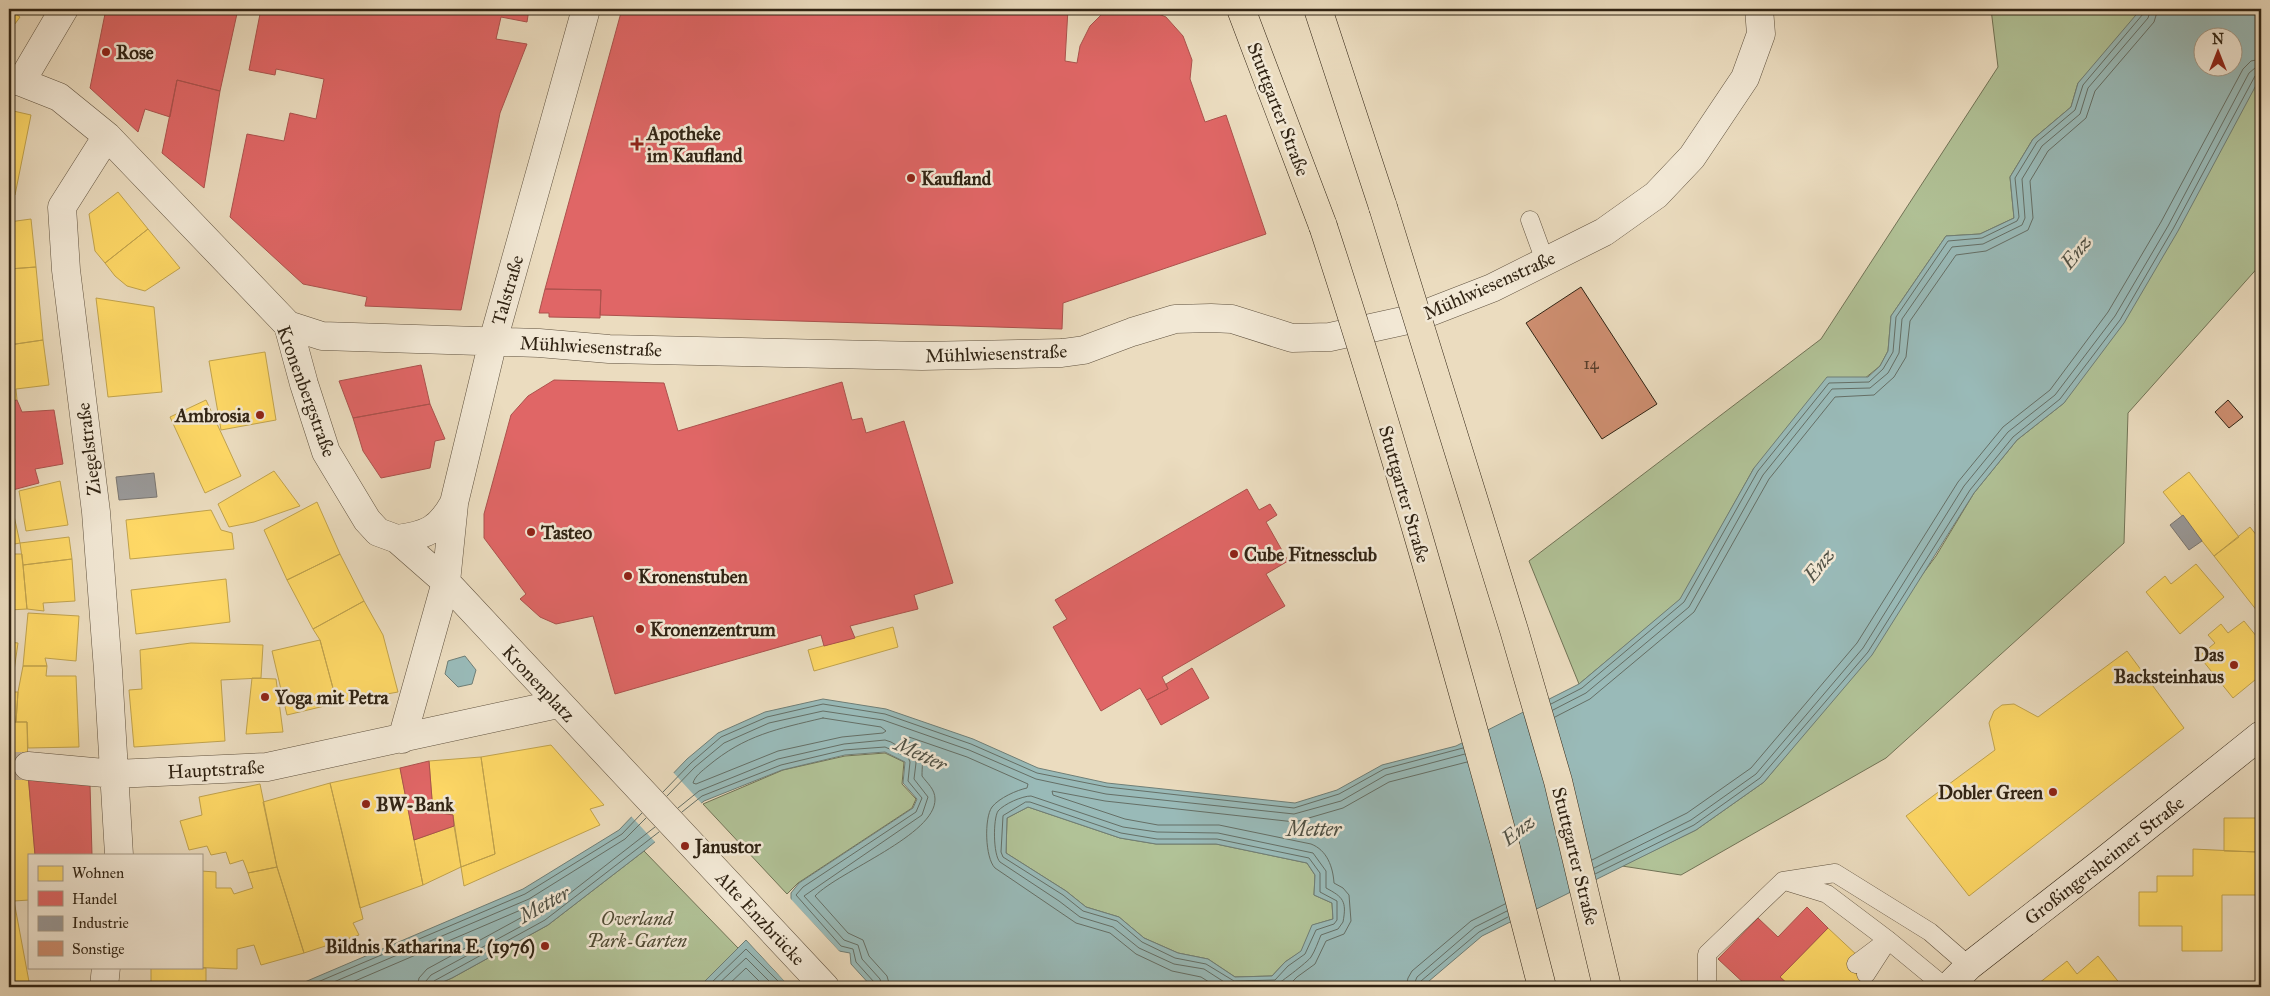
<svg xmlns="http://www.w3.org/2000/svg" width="2270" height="996" font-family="'IM FELL Great Primer',serif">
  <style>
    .green { fill: #b1c297; stroke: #717356 }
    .water { fill: #99bab8; stroke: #6f7e76; fill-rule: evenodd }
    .pier { fill: #ebdcbf }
    .homes { fill: #ffd966; stroke: #c1a34d }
    .shops { fill: #e06666; stroke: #ac524d }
    .industry { fill: #999; stroke: #7a7671 }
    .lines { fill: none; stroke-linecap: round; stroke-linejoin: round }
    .shore { stroke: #656f66; stroke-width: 1 }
    .building { fill: #cd8e70; stroke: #312414 }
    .street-tunnel { stroke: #c6b79d; stroke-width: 28; stroke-dasharray: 28 14; stroke-linecap: butt }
    .lane-casing { stroke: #60523f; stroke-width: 19 }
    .street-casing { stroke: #60523f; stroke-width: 29 }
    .secondary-casing { stroke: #312414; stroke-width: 29 }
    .primary-casing { stroke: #312414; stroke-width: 29 }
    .lane { stroke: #f2e8d5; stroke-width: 18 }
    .street { stroke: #f2e8d5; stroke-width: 28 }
    .secondary { stroke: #f2e8d5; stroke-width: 28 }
    .primary { stroke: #ebdcbf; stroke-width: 28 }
    .primary-bridge-casing { stroke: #312414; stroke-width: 29; stroke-linecap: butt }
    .primary-bridge { stroke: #ebdcbf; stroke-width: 28 }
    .poi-dot { fill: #8f2418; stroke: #f2e8d5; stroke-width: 2 }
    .labels { text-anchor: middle; stroke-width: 5; stroke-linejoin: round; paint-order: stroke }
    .number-label { font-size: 16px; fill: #583e2b }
    .poi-label { font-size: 19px; font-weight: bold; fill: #312414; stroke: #f2e8d5; text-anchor: start }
    .street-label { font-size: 19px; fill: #312414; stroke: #f2e8d5 }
    .park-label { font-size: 19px; font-style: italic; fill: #514c35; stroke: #f2e8d5 }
    .water-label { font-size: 20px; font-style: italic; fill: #505145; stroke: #f2e8d5 }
  </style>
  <rect width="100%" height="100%" fill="#ebdcbf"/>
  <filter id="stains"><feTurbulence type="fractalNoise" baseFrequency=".004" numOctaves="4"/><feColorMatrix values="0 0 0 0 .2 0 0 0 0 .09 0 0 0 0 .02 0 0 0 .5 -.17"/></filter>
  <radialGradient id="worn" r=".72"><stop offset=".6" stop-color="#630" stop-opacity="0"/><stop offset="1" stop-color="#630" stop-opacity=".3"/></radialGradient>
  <!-- green -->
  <path class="green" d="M1991 9H2148L2078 83 2071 107 2033 139 2010 177 2014 218 1980 234 1946 236 1891 316 1888 351 1880 366 1754 468 1681 599 1579 684 1529 561 1821 339 1998 67Z
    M2261 76V264L2128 413 2124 543 1886 758 1681 875 1622 866 1696 830 1764 782 1808 729 1936 556 1974 493 2017 440 2064 403Z
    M885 753 904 762 902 784 916 799 912 808 798 883 787 894 703 804 783 770 845 756Z
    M1028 807 1120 838 1156 844H1216L1307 863 1315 875 1314 895 1332 903 1333 919 1313 925 1302 951 1285 962 1272 976 1235 977 1208 959 1178 953 1144 938 1119 917 1086 907 1066 891 1006 853 1007 818Z
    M644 851 738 948 699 987H431L452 978 548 925Z"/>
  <!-- water -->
  <path class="water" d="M2141 9H2261V76L2178 231 2124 323 2064 403 2017 440 1974 493 1872 655 1764 782 1696 830 1482 936 1422 987H872L851 964 850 953 839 951 791 900V893L799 883 913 808 917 799 903 783 905 762 885 752 845 755 782 770 704 801 644 851 548 925 452 978 431 987H293L523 889 619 830 687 759 718 733 765 712 823 699 886 709 973 739 1038 768 1107 783 1295 803 1337 790 1382 765 1456 746 1579 684 1680 599 1754 468 1827 377H1868L1880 366 1888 351 1891 316 1946 236 1980 234 2014 218 2010 177 2033 139 2071 107 2078 83ZM2202 38H2232V68H2202ZM1028 807 1120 838 1156 844H1216L1307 863 1315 875 1314 895 1332 903 1333 919 1312 925 1301 951 1285 962 1272 976 1235 977 1208 959 1178 953 1144 938 1119 917 1086 907 1066 891 1006 853 1007 818Z
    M465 656 476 670 472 684 458 687 445 674 448 661Z
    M746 940 790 987H699Z"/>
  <!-- pier -->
  <path class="pier" d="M672 771 703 805 657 844 630 815Z
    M789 897 839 951 842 954 838 953 790 902Z
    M745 938H748L793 987H790Z"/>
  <!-- homes -->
  <path class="homes" d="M9 9 20 17 9 32Z
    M9 110 31 115 15 195 9 193Z
    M118 192 148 229 105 263 95 251 89 214Z
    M31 219 36 267 9 269V222Z
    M148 229 180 268 145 291 127 286 115 276 105 263Z
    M36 267 43 340 9 345V269Z
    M96 298 154 307 162 392 108 397Z
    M43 340 49 385 16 389 17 400 9 402V345Z
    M265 352 276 420 221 430 209 361Z
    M206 400 241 476 205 493 170 417Z
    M274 471 300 506 254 522 229 527 218 504Z
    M2189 472 2239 537 2214 556 2163 492Z
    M60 481 68 525 26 531 19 491Z
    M9 493 20 543 9 545Z
    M317 502 340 554 287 580 264 530Z
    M211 510 221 530 232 533 234 549 130 559 126 520Z
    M2250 527 2261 541V616L2214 556Z
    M69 537 72 559 23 565 20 543Z
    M9 554H22L27 609 9 610Z
    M340 554 364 601 313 629 287 580Z
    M72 559 75 601 43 603 44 611 27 609 23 565Z
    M2196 564 2224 597 2180 634 2146 592 2165 576 2171 584Z
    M226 579 230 622 136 634 131 590Z
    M364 601 383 635 398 692 337 703 320 640 313 629Z
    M28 613 79 616 76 661 45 658 47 666H23Z
    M2244 621 2261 642V675L2233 698 2199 656 2215 643 2208 635 2221 624 2228 633Z
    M893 627 898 647 814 671 808 650Z
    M320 640 337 703 287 715 272 651Z
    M9 642 18 643 11 692H18L16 722H9Z
    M191 643 263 645 261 678 221 680 225 741 134 747 129 690 142 689 140 650Z
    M2127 651 2184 728 1969 896 1906 816 1995 750 1989 723 1994 711 2002 705 2014 704 2038 717Z
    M23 666H47L46 676H76L79 747 28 748 27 722H16L18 692Z
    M252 678 276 679 283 732 246 734Z
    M9 722H27L28 774 9 773Z
    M551 745 604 805 590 809 600 825 464 886 461 867 495 854 481 757Z
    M481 757 495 854 461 867 453 815 433 812 429 761Z
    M400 768 423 885 360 908 330 783Z
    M9 773 28 774 35 855H29V900L14 901 30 987H9Z
    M330 783 363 919 353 923 359 935 304 953 277 867 263 802Z
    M260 784 277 867 248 873 243 860 230 864 226 852 211 855 207 846 189 850 180 821 202 815 199 797Z
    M2259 804H2261V852L2224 851V818H2259Z
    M454 826 461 867 423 885 414 840Z
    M2193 849 2256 852 2257 895H2222V951H2182V926H2139V892H2157V876H2193Z
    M277 867 304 953 261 965 254 945 237 949V969L186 967H201V871L216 872V888H231L234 894 253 888 248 873Z
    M1828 928 1875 972 1860 987H1791L1780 977Z
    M2098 956 2121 985 2119 987H2034L2067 961 2077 974Z
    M151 967 206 968V987H151Z"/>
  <!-- shops -->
  <path class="shops" d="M106 9H238L220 91 177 80 170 117 145 109 138 132 90 88Z
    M261 9H529L527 22 501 17 496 39 527 44 500 113 461 310 365 306 367 297 303 284 230 217 247 134 284 141 290 113 316 119 324 79 276 69 275 75 249 70Z
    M622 9H1068L1065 61 1077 63 1080 46 1090 26 1103 13 1125 9H1146L1166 17 1183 36 1192 60 1190 79 1205 122 1226 115 1266 234 1063 303 1062 329 600 315 601 290 545 289Z
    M177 80 220 91 204 188 162 153Z
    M545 289 601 290 600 318 549 317V313H539Z
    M421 365 430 404 353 418 339 381Z
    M554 380 664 383 678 431 842 382 852 420 862 418 866 433 904 421 953 583 914 595 918 609 850 626 855 638 824 646 821 635 615 694 593 616 556 624 540 617 520 599 526 594 484 538V514L511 415 528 396Z
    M17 400 22 412 54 410 63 464 35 469 39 483 9 491V402Z
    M430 404 445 439 435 441 430 468 381 478 363 451 353 418Z
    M1247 489 1259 510 1270 504 1277 515 1266 522 1288 561 1266 574 1285 606 1162 677 1168 689 1147 700 1140 688 1101 711 1053 627 1067 619 1055 600Z
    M2261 499V512L2255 504Z
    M1192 668 1209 698 1161 725 1147 700 1168 689 1166 684Z
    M429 761 433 812 453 815 454 826 414 840 400 768Z
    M28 774 90 785 92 855H35Z
    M1807 907 1828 928 1780 977 1791 987H1748L1718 959 1758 918 1778 937Z"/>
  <!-- industry -->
  <path class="industry" d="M154 473 157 497 119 500 116 477Z
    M2183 515 2202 541 2189 550 2170 525Z"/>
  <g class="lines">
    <!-- shore -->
    <path class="shore" d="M1551 704 1582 688 1684 602 1758 471 1829 383 1869 382 1883 369 1893 352 1896 317 1948 241 1982 238 2017 221 2019 217 2015 178 2037 142 2075 110 2083 85 2143 14 2144 9
      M1553 710 1586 693 1689 607 1763 475 1832 389 1870 388 1888 373 1899 353 1902 319 1952 247 1983 244 2022 225 2025 218 2022 179 2042 146 2080 114 2088 88 2148 18 2151 9
      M1555 717 1590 699 1694 612 1769 479 1835 397 1874 395 1894 377 1906 357 1910 321 1956 255 1986 251 2028 230 2033 218 2030 181 2048 151 2086 118 2095 91 2154 22 2158 9
      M823 718 881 727 886 731 883 733 842 737 778 751 696 784 693 783C695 776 702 771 708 766 745 735 777 729 823 718Z
      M663 792 691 763 721 737 767 717 823 704 885 714 971 744 1037 773 1107 787 1294 808 1339 794 1384 769 1463 748
      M667 796 695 767 724 743 769 723 823 711 883 720 969 750 1036 779 1106 794 1294 814 1341 801 1386 775 1465 754
      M1026 802H1030L1121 833 1157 839H1217L1309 858 1320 873V892L1337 901V920L1334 924 1316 930 1305 954 1288 966 1275 980 1234 981 1206 964 1175 958 1142 942 1117 921 1083 911 1063 895 1003 857 1001 852 1003 816Z
      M678 808 699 791 778 759 844 744 885 740 891 742 915 756 916 763 914 779 928 797 922 815 804 896 844 940 858 945 862 959 880 979 882 987
      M682 812 702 796 781 765 844 750 885 747 908 757 910 762 908 781 922 798 916 812 803 887 796 895 841 946 853 949 856 962 874 982 876 987
      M1592 860 1687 813 1751 768 1857 643 1958 482 2003 427 2050 390 2108 312 2161 222 2243 69 2251 61 2261 59
      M1594 868 1691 820 1756 774 1863 648 1964 486 2008 432 2055 395 2115 316 2168 226 2249 73 2255 68 2261 67
      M1595 874 1694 825 1760 778 1868 652 1970 490 2013 437 2060 399 2120 320 2173 229 2255 76 2261 73
      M306 987 525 894 622 834 642 813
      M322 987 529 899 625 839 646 818
      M341 987 537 903 540 904 537 909 427 969 419 978 417 987
      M425 987 426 981 431 975 542 915 655 827
      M431 987 434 981 545 920 659 832
      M707 987 746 949 784 987
      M715 987 746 958 775 987
      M726 987 746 968 765 987
      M890 987 887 976 869 956 863 940 848 933 815 896C839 871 936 835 935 799 935 789 927 783 922 776 922 756 927 752 907 741L909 737 967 757 1028 784 1027 788C1017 790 999 798 992 807 984 818 985 858 995 868L1076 923 1110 933 1136 954 1172 971 1201 977 1217 987
      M1232 987 1204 969 1174 964 1139 948 1113 927 1080 917 1059 901 1000 862C993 855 993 819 998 811 1004 804 1022 796 1031 796L1123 827 1157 832 1218 833 1313 853 1326 871V888C1343 897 1347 901 1343 922L1338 929 1321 935C1318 942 1315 951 1311 957 1309 961 1276 986 1273 987
      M1287 987 1297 977 1315 964 1326 941 1344 934 1351 921 1349 895 1343 888 1334 883C1333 867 1327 850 1311 844L1219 825H1158L1125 819 1053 795 1052 791 1105 801 1295 822 1343 808 1389 782 1467 762
      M1406 987 1408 978 1412 971 1471 921 1505 904
      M1413 987 1417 977 1475 927 1507 911
      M1420 987 1421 981 1479 932 1508 917"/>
  </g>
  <!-- building -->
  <path class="building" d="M1581 287 1657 404 1602 439 1526 323Z
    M2228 400 2243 417 2229 428 2215 412Z"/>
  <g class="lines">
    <!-- street-tunnel -->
    <path class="street-tunnel" d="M9 766H28"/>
    <!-- lane casing -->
    <g class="lane-casing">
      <path id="lane" d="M1530 220 1545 261
        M1788 882 1827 894 1888 940 1856 964
        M1866 974 1888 940 1945 987
        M1709 987 1707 985V954L1783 881 1835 873 1930 932 1969 966"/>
    </g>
    <!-- street casing -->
    <g class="street-casing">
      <path id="street" d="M9 80 21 82 59 97 107 136 288 325 304 384 326 452 367 520 378 532 397 539 446 582 825 987
        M21 82 64 9
        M107 136 62 207 66 270 96 512 108 670 119 855
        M288 325 322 336 539 343 609 349 922 356 1062 353 1084 350 1132 332 1175 319 1211 318 1232 319 1292 338 1330 337 1412 319 1492 288 1604 232 1656 195 1692 157 1745 78 1761 34 1759 9
        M397 539C427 535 439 530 454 503L493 341 586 9
        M402 739 446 582 454 504
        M28 766 115 774 267 767 558 704
        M104 987 106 967"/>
    </g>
    <!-- secondary casing -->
    <g class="secondary-casing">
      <path id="secondary" d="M1948 987 1969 966 2105 860 2261 735"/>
    </g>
    <!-- primary casing -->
    <g class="primary-casing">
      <path id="primary" d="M1241 9 1323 226
        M1318 9 1383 207
        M1506 848 1542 987"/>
    </g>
    <!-- lane -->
    <use href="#lane" class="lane"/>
    <!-- street -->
    <use href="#street" class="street"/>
    <!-- secondary -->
    <use href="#secondary" class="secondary"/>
    <!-- primary -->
    <use href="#primary" class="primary"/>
    <!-- primary-bridge casing -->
    <g class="primary-bridge-casing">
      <path id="primary-bridge" d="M1383 207 1514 630 1558 781 1607 987
        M1323 226C1390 431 1449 640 1506 848"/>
    </g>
    <!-- primary-bridge -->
    <use href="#primary-bridge" class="primary-bridge"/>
  </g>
  <!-- markers -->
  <g class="poi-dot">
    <circle cx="106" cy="52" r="5"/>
    <path d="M634.5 136.5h5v5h5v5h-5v5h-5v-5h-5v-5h5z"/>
    <circle cx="911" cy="178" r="5"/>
    <circle cx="260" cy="415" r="5"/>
    <circle cx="531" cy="532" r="5"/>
    <circle cx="1234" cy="554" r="5"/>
    <circle cx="628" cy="576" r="5"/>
    <circle cx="640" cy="629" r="5"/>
    <circle cx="2234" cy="665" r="5"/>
    <circle cx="265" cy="697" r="5"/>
    <circle cx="2053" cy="792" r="5"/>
    <circle cx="366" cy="804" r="5"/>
    <circle cx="685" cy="846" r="5"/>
    <circle cx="545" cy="946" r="5"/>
  </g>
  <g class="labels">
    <!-- number labels -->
    <g class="number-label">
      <text x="1591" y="369">14</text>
    </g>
    <!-- poi labels -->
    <g class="poi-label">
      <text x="116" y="59">Rose</text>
      <text x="647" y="140">Apotheke<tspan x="647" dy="22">im Kaufland</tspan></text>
      <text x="921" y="185">Kaufland</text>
      <text x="250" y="422" text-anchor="end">Ambrosia</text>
      <text x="541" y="539">Tasteo</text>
      <text x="1244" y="561">Cube Fitnessclub</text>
      <text x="638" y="583">Kronenstuben</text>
      <text x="650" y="636">Kronenzentrum</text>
      <text x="2224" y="661" text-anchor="end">Das<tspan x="2224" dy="22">Backsteinhaus</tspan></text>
      <text x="275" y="704">Yoga mit Petra</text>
      <text x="2043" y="799" text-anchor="end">Dobler Green</text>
      <text x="376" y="811">BW-Bank</text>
      <text x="695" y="853">Janustor</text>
      <text x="535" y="953" text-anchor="end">Bildnis Katharina E. (1976)</text>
    </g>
    <!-- street labels -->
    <g class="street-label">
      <text transform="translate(1279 109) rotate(69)" y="7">Stuttgarter Straße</text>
      <text transform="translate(1489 285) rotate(-24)" y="7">Mühlwiesenstraße</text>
      <text transform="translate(507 290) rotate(-74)" y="7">Talstraße</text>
      <text transform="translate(591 346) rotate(3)" y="7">Mühlwiesenstraße</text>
      <text transform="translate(996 353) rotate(-2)" y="7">Mühlwiesenstraße</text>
      <text transform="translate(307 391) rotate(70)" y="7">Kronenbergstraße</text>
      <text transform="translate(88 449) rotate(-97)" y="7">Ziegelstraße</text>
      <text transform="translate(1405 494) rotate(74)" y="7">Stuttgarter Straße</text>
      <text transform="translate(539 683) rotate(47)" y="7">Kronenplatz</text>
      <text transform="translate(216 769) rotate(-3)" y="7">Hauptstraße</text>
      <text transform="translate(1576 856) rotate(76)" y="7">Stuttgarter Straße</text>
      <text transform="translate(2104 860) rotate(-38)" y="7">Großingersheimer Straße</text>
      <text transform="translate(761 918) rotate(47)" y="7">Alte Enzbrücke</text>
    </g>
    <!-- park labels -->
    <g class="park-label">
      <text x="637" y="925">Overland<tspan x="637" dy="22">Park-Garten</tspan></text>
    </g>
    <!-- water labels -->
    <g class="water-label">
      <text transform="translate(2076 252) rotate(-51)" y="7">Enz</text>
      <text transform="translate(1819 565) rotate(-51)" y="7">Enz</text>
      <text transform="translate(921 754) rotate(25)" y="7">Metter</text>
      <text x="1314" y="836">Metter</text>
      <text transform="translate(1518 830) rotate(-38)" y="7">Enz</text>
      <text transform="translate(544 904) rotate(-29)" y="7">Metter</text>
    </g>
  </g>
  <!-- margin -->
  <rect width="2270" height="996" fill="none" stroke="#ebdcbf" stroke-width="30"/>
  <rect x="10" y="10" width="2250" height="976" fill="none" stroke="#312414" stroke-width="2.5"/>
  <rect x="15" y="15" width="2240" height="966" fill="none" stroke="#312414"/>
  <!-- legend -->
  <rect x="28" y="854" width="175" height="115" fill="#f2e8d5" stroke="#a59a88"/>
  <rect x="38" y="866" width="25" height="15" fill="#ffd966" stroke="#a59a88"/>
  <text x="72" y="878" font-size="15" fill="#312414">Wohnen</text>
  <rect x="38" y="891" width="25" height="15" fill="#e06666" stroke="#a59a88"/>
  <text x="72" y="904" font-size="15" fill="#312414">Handel</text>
  <rect x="38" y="916" width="25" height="15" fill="#999999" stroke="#a59a88"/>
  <text x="72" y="928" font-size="15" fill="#312414">Industrie</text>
  <rect x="38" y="941" width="25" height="15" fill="#cd8e70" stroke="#a59a88"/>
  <text x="72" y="954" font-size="15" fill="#312414">Sonstige</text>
  <!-- north arrow -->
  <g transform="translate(2218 52)"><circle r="24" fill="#f2e8d5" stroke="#a59a88"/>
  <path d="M0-4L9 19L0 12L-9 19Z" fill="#8f2418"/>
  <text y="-8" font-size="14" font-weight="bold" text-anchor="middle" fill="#312414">N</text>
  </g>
  <rect width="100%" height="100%" filter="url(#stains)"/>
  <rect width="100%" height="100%" fill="url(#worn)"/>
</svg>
